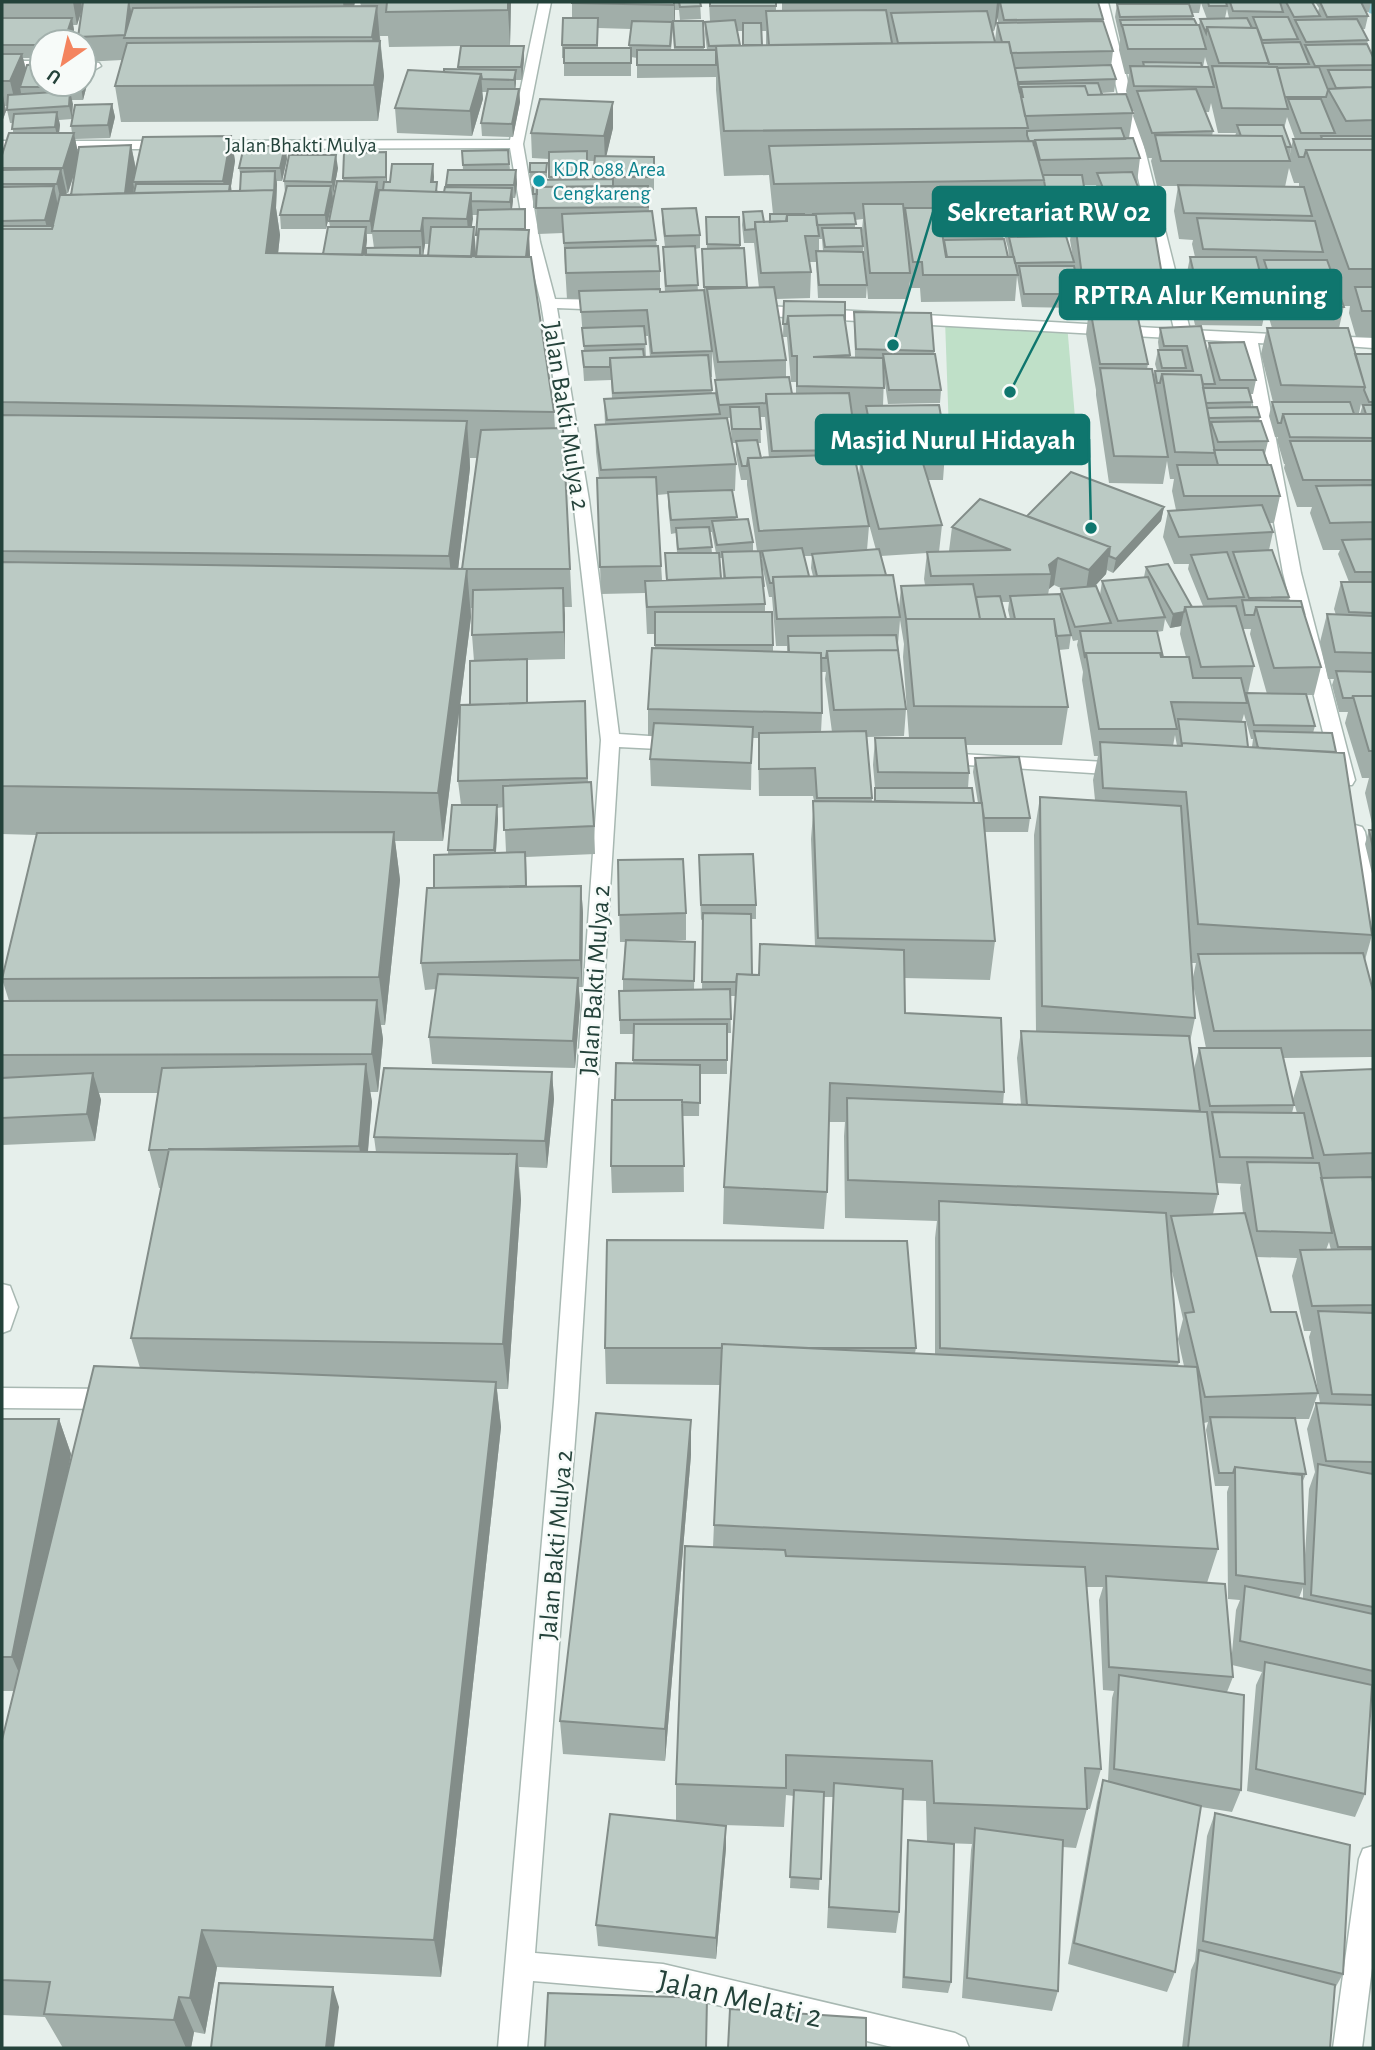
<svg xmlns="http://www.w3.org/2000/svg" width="1375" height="2050" font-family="'Alegreya Sans',sans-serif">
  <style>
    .green { fill: #bfe0c8 }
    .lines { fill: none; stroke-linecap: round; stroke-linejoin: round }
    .stream { fill: #8ec9d4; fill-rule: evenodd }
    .service-casing { stroke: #a8b8b2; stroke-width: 3 }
    .minor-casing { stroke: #a8b8b2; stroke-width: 3 }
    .service { fill: #fff; fill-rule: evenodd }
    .minor { fill: #fff; fill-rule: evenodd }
    .wall { fill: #a1aea9; fill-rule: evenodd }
    .shaded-wall { fill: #838d89 }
    .building { fill: #bbcac4; stroke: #838d89; stroke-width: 2 }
    .culture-dot { fill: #0f9aa8; stroke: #f7fbf9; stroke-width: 2.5 }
    .labels { text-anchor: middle; stroke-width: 5; stroke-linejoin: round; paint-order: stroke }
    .far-street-label { font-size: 21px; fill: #24423a; stroke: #f7fbf9 }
    .far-culture-label { font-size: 21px; fill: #0d838f; stroke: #f7fbf9; text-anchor: start }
    .street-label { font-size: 26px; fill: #24423a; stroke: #f7fbf9 }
    .near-street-label { font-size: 32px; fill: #24423a; stroke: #f7fbf9 }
    .leader { fill: none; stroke: #0f766e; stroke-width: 2.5 }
    .callout-dot { fill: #0f766e; stroke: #f7fbf9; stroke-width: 2.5 }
    .callout { fill: #0f766e; stroke: #0f766e; stroke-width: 2.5 }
    .callout-label { font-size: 28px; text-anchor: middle; font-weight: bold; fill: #fff }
  </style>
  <rect width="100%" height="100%" fill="#e6efeb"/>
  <!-- green -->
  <path class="green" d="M945 320 1067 324 1079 465 950 460Z"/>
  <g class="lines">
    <!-- stream -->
    <path class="stream" d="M1364 2H1373V14L1369 13Z"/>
    <!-- service casing -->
    <g class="service-casing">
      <path id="service" d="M2 61H42V69H2Z
        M84 61 99 63 101 66 94 70 84 69Z
        M2 1284 10 1286 18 1307 10 1330 2 1333Z
        M2 1388 114 1389 122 1392 126 1399 122 1406 114 1409 2 1408Z"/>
    </g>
    <!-- minor casing -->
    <g class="minor-casing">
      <path id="minor" d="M539 2H551L523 144 540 242 555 299 607 300 615 305 607 310 557 308 589 500 619 734 679 738 686 740 688 744 686 748 679 750 619 747 578 1402 535 1953 663 1964 955 2033 965 2038 969 2048H896L663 1992 533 1981 527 2048H498L554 1402 601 740 573 500 541 303 526 242 510 148 206 149 199 145 206 141 510 140Z
        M1096 2H1108L1190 330 1292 335 1300 340 1292 345 1258 343 1301 573 1355 780 1352 785H1338L1335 780 1283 573 1242 342 677 311 669 306 677 301 1174 329Z
        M2 141H171L178 145 171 149H2Z
        M1324 336 1373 338V348L1318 344 1316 341 1318 338Z
        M942 753 1123 763 1130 764 1132 769 1130 774 1123 775 935 763 933 759 935 755Z
        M1355 825 1362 827 1365 832 1373 874V929L1366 927 1363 922 1345 832 1348 827Z
        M1373 1846V1960L1362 2048H1333L1359 1859 1363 1849Z"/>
    </g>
    <!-- service -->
    <use href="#service" class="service"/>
    <!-- minor -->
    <use href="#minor" class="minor"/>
  </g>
  <!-- wall -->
  <path class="wall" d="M2 2H355L354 6H361L360 2H511L510 45 472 46H524V59L522 80H516L515 89H519L520 102 513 137 482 136 481 123 487 92H482L483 99 472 136 397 133 395 108 444 72 458 69 461 46 389 47 388 36H380L384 76 378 121 121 122 115 86 122 60 84 62V42H79L78 37 82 10 77 25H73L74 30 70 42H42V58H23L26 69 89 77 83 100H72V119L59 120 60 125 59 133H72L71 126 112 104 115 117 110 138 75 139 78 153 131 145 136 169 231 136 235 161 231 186V191H240L241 179 239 168 285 146 287 159 282 181H277L276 208 280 235 278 254H323L330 227 329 221 343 181V178L387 165V182H390L433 164 434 182 438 192H444L446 187V185L463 170 462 151 508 150 510 170H516L517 184 515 198H513L512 210 526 229 554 412 555 428H563L572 607H564L565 659 527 660 528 703 585 701 588 782 594 826 595 854 526 857 527 887 581 886 583 913 582 987H579L580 1005 575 1068 432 1064 429 1037 436 989 425 990 421 963 434 888 448 855V850L461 805 458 781 470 705 474 661 472 635V608H471V617L443 841H395L400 880 385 1025H381L383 1039 378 1092H370L372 1102 368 1152H376L374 1137 552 1072 554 1099 547 1168 519 1167 521 1200 508 1389H497L501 1427 441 1977 217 1967 205 2034 194 2032 191 2048H63L45 2017 2 2015V1740L14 1691H2V1419H59L71 1454 69 1469 140 1368 131 1338 161 1188H159L149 1150 158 1093H99L101 1100 95 1141 2 1145V1001H9L2 979 37 835 2 834V155L13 133V123H10L7 110V106H5L6 111 2 122ZM75 172 71 195H66V193H68ZM472 215H477L476 257 472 227ZM372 233 374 248 365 255 367 240V234H372ZM425 244H429L428 256H423ZM470 458H477L462 569H458L470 468ZM504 807 506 852 496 853 498 819 497 808Z
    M572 2H700L701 19 680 20 679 10H675V21H703L704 50H707L705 34V22L710 21 709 2H776V11H782V2H1098L1103 21 1113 51 1111 67 1116 79 1114 92 1101 93 1102 95 1129 102 1126 91 1129 74H1125L1119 50 1120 40 1115 17 1117 4H1141L1140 2H1312L1318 12 1319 8 1315 2H1371L1369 12H1365L1368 16 1365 29H1362L1368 40 1367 44 1373 57V337H1356L1349 313 1350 306H1344L1339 328 1355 354H1373V828L1365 793 1369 778H1362L1345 723 1348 712H1339L1332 685 1334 679H1328L1320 642 1327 614 1336 615 1334 609 1341 582H1349L1338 554 1340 550H1323L1310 513 1312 507H1297L1284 468 1285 464H1284L1277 440 1278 437H1275L1269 416 1272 402H1273L1261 354 1267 328H1272L1266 308 1262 326 1195 325 1185 283 1190 257H1195L1192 244 1193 240 1179 239 1174 211 1178 186H1157L1151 161 1152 158H1148L1133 116 1134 111H1132L1133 113 1129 138 1140 158 1137 183 1142 197 1139 210 1165 293 1161 320 1139 319 1148 364 1147 369 1153 378 1155 371H1157L1155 364 1158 350H1159L1158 342 1160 328 1207 353 1209 343 1256 380 1253 394H1250L1252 402 1251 407 1260 417 1259 421 1268 441 1265 454 1280 496 1274 523H1269L1273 532 1269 550 1289 597 1288 601 1305 616 1321 667 1314 695H1307L1315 726 1313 733 1372 935 1365 960 1373 991V1057L1283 1058 1294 1105 1292 1113H1297L1293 1099 1301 1072 1373 1069V1696H1371L1365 1794 1355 1817 1247 1791 1256 1685 1262 1672 1232 1665 1233 1677 1227 1692 1241 1790 1232 1812 1201 1807 1175 1972 1167 1992 1068 1964 1097 1802 1103 1780 1108 1781 1112 1698 1114 1691 1103 1690 1099 1600 1103 1587H1086L1101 1769 1090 1809H1087L1076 1848 1063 1847 1058 1991 1052 2011 962 1998 971 1850 972 1844 944 1843 951 1982 948 1993 902 1988 907 1851 908 1840 927 1841 926 1801 903 1800 899 1912 896 1933 827 1928 833 1797H824L819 1890 790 1888 794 1796 786 1795 784 1827 723 1825 726 1848 716 1959 598 1946 596 1925 676 1820V1784L713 1547 720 1385 606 1384 605 1348H916L915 1353 935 1354V1238L937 1221 845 1218 844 1136 845 1122H829L827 1192 824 1229 723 1224 724 1187 735 996H730L731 1033H727V1074H700L699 1116H683L684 1192 612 1193 611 1166 615 1100 633 1064 634 1034H620L619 991H623V979L625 942H620L618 860 686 913V940L665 941 695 942 694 990H702L703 919 701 920 699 855 756 905V919H751L752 975H759L815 946 811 839 814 801 813 796H759L758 738H752L751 790 651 786 650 759 653 736H648V709L655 648V634H647L645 593 601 594 597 478H599L596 452 595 425 605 424 604 399 612 398 611 380 584 381 582 351H584L580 299H567L563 233 538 234 536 208H533V185H530V163H547V180H549V159L532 158 531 133 613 128 606 156 654 157V190H648L649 211 656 240 660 271V292H665L663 260V247H665L662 222V209L700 235V248L695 249 698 291 704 290 702 249H707L706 217H739L740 248H744L747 288H759L754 243H744L742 225 743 212 764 222H770V214H773L769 175 724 176 716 90V77L637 78V58L631 57V76H564V58H562V45L572 18ZM1201 3 1207 19H1200L1199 26 1197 25 1193 19 1192 13H1199ZM1227 9 1229 18H1225ZM998 17V23H997L995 41 992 31H994ZM598 28 631 29 629 48H598ZM673 30 674 50H671ZM737 31H742L743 45H740ZM761 31H766V45H762ZM1205 57 1208 67H1203ZM1211 103 1218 133H1236L1235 136H1212L1213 131 1205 112H1209ZM1287 117 1295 139H1293L1289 158 1291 147 1284 129ZM587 161H595L594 179H588ZM1289 168 1294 183H1299V187H1285ZM1083 185H1096L1102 204H1087ZM1042 193 1044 206H1040ZM1053 217H1069L1072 228 1070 240 1073 258 1058 236V233ZM863 219 862 230 868 299H908L910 281 911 288H920L921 302 1015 301 1017 276 1022 307 1078 308V304L1080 318H1088L1086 334 1096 390V395L1109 483 1163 484 1167 461 1170 479H1174L1172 491 1176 510 1168 511 1163 537 1174 564H1189L1188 569 1203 606 1192 607 1146 567 1144 577 1102 581 1100 595 1095 586 1106 574 1107 570 1113 573 1161 521 1164 507 1027 516 952 527 949 551 939 552 942 525 928 480H943L945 453 943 441 944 433 883 406 884 377 888 404 940 403 941 390 934 351 854 312 855 357H850L845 321 784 301 783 337H787L791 382H796V394H792L786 377V360L776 299 810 298 811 272 809 262H816L818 298H866L867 285 863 253V246L855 228V220ZM1002 227 1008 248 1009 257H1008L1003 239 1004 234ZM819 239H822L823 251H819ZM645 336H648L650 357H646ZM712 352 716 380 715 393H712L710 377H712ZM1361 404 1362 407 1360 414H1354V413H1359ZM852 414H866L867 426H861L859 453 860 461 859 479 856 465 857 450ZM760 417H765L769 458H761L758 443H761ZM720 418H730L732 443ZM732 443H736V455L741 480H747V485L757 551H753V542L736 520 732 491H735L736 464ZM668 494V506L671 534 676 533 677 553H665L666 580H662L657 495ZM867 517 876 550H867L869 526ZM710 532H712L716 553H712ZM927 553 924 579 925 585 901 586 899 609 886 575 881 556ZM804 556H812L811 568 813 576H809ZM719 558H722L723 578H721ZM760 558H762V565L769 597H772L776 646H787V652L773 651V645L765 612V604ZM1054 585 1063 589H1061L1060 594 1048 595 1049 589ZM1002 602H1009L1008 610 1010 619H1006ZM1165 619 1170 628 1181 626 1180 634 1186 657H1163L1157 632 1163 631ZM900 620 904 644 903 657 909 738H875L873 765 875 788 874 801H872L867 737 904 736 906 709 897 644H898ZM1243 629H1251L1250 634 1267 694 1246 693 1245 696 1244 693H1248L1254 666ZM1070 632 1073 641 1078 640 1077 645 1083 672 1082 680 1094 756H1098L1093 780 1095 800 1040 797 1034 835 1036 1032 1021 1031 1017 1058 1021 1105 1003 1104 1004 1092 905 1013 904 978 990 980 995 941 985 832H1028L1030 818 975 758 973 772 978 803H974L968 788 969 773 966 745H1062L1068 707 1059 650 1069 649 1071 635ZM821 672H826L825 679 832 732H821L822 713ZM1244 714 1251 739H1253L1252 747H1248L1242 721ZM1175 735 1177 746H1173ZM1192 963H1196L1193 977ZM1194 989 1206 1048H1199L1194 1069 1190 1042 1195 1018ZM1217 1183 1241 1184 1240 1188 1243 1213 1213 1214 1218 1194ZM1329 1242 1331 1250H1326ZM1256 1257 1297 1258 1292 1276 1304 1331H1311L1309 1337 1320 1403H1316L1307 1429 1315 1472 1309 1489 1304 1571 1302 1483 1306 1474 1295 1419H1309L1318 1393 1271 1312ZM1171 1267 1183 1319 1178 1339 1184 1366H1178L1179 1362ZM1208 1422 1206 1430 1215 1486H1229L1227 1492 1228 1599 1240 1600 1236 1610 1231 1663 1207 1583 1218 1549 1204 1423ZM1303 1587V1599L1299 1598Z
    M338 168 333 195V199L326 229H281L280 215 285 192 284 181Z
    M1369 830H1373V878L1365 844Z
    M691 1455 665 1761 563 1754 560 1721Z
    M1215 1813 1343 1974 1334 1990 1330 2048H1182L1191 1970 1195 1961 1207 1836Z"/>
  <!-- shaded-wall -->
  <path class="shaded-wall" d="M73 2H81L82 9 77 25Z
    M129 2 134 24 126 35Z
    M343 2H355L347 37Z
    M508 2H511L510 45 508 10Z
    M674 2H675V14L674 30Z
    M997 2H1003H1000L998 17 994 31Z
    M377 6 380 41 376 72 372 37Z
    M72 18 74 30 70 42H64Z
    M380 41 384 76 378 121 374 85Z
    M524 46V59L522 80 521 67Z
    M22 54 28 79 20 87 21 93 16 106 10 81Z
    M87 64 89 77 83 100 81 87V84H84V74Z
    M516 70V83L515 93 514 80Z
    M481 74 483 99 472 136 470 111Z
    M519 89 520 102 513 137 512 124Z
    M2 90 6 111 2 122Z
    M70 91 73 104 72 119 69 106Z
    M613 102V128L605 162 604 136Z
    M112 104 115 117 110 138 108 125Z
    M57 112 60 125 58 140 55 127Z
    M74 133 79 158 68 193 63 168Z
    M231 136 235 161 231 186 234 209 227 201 223 181Z
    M131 145 136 170 133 182 134 187 131 209 125 196Z
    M285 146 287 159 282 181 280 168Z
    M386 152 387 165V190L386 177Z
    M336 155 338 168 333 195 332 182Z
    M433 164 434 177 432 196 431 182Z
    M61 169 67 195 63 209 57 184Z
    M516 170 517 184 515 198 514 185Z
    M275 171 277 184 276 208 280 235 273 300 266 253Z
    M377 182 379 195 372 234 370 221Z
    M54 186 59 211 49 236 45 220Z
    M331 186 333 199 326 229 325 215Z
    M512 188 513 201 511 215 510 202Z
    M471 193 473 219 469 244 467 219Z
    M423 218 425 244 423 257 421 231Z
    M366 227 367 240 361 288 359 274Z
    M474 227 476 253 472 296 470 270Z
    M529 230 530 255 527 294 525 267Z
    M467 421 470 468 454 604 449 556Z
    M1164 507 1161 521 1113 573 1116 559Z
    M1110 547 1106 574 1085 597 1089 570Z
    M1058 558 1054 585 1049 589 1051 574 1049 565Z
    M467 569 471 617 443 841 438 793Z
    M563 588 565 615V659L564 632Z
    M1184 612 1181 626 1170 628 1173 614Z
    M497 805 498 819 495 864 494 850Z
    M394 832 400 880 385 1025 379 977Z
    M581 886 583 913 582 987 580 960Z
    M578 978 580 1005 575 1068 573 1041Z
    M377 1000 383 1039 378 1092 372 1054Z
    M366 1064 372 1102 365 1184 359 1146Z
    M552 1072 554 1099 547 1168 545 1141Z
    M93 1073 101 1100 95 1141 87 1114Z
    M517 1154 521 1200 508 1389 503 1344Z
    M496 1382 501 1427 441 1977 434 1940Z
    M59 1419 71 1454 27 1691 12 1657Z
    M691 1420V1455L665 1761V1729Z
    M726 1826V1848L716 1959V1938Z
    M202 1930 217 1967 205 2034 190 1998Z
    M333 1987 339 2007 334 2048H326Z
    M179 1997 194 2032 191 2048H186L174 2020Z"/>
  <!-- building -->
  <path class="building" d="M83 2H129L125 35 78 37Z
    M387 2H508V10L386 12Z
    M572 2H674V5L572 3Z
    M679 2H700L701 6 680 7Z
    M710 2H776V6H710Z
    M1000 2H1098L1103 19 1004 20Z
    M1208 2H1226L1227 6H1209Z
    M1230 2H1280L1283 12 1233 11Z
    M1286 2H1312L1320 16 1294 17Z
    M1320 2H1361L1368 16 1327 17Z
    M1117 4H1189L1193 16 1120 17Z
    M377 6 372 37 124 38 133 8Z
    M886 10 892 43 769 45 766 11Z
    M987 11 995 42 898 43 891 13Z
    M1253 17H1288L1298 39 1262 40Z
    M2 18H72L64 42H42V45H2Z
    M563 18H598L597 45H562Z
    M1247 18 1252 28 1207 27 1206 33 1200 19Z
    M1194 19 1197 25H1122V27L1120 20Z
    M1357 19 1368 40 1306 42 1295 20Z
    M735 20 740 45 709 46 705 22Z
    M632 21 672 22 670 46 629 45Z
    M673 21H703L704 47H675Z
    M1103 21 1113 51 1011 53 1009 42H1002L997 23Z
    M743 23H761L762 45H743Z
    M1122 25H1199L1206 49H1128Z
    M1207 27 1257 28 1269 63H1219Z
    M380 41 374 85 115 86 127 43Z
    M1009 42 1028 128 724 131 716 46Z
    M1300 42 1309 64H1269L1262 43Z
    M1367 44 1373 57V65L1315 66 1305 45Z
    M461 46H524L521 67H458Z
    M564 48H631V63H564Z
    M637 50H716V65H637Z
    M2 54H22L10 81H2Z
    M1143 62 1201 63 1202 67 1144 66Z
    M42 64V84H81V87H20L27 65Z
    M1111 65 1116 79 1018 82 1015 68Z
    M1130 66 1208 67 1214 87 1134 86Z
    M1212 66 1277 67 1288 109 1222 108Z
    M1319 67 1328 90 1326 97H1285L1277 68Z
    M444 69 516 70 514 80 482 79 481 74 444 72Z
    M408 70 481 74 470 111 395 108Z
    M1328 70H1373V87L1336 88Z
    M1098 83 1102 95H1088L1085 86 1021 87 1020 93 1018 84Z
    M1085 86 1088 95 1126 94 1133 113 1025 116 1021 97H1023L1021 87Z
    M1373 87V120L1346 121 1328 89Z
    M488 89H519L512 124 481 123Z
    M1196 89 1213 131 1152 133 1137 91Z
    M70 91 69 106 7 110 8 95Z
    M540 99 613 102 604 136 531 133Z
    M1288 99H1321L1335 133H1301Z
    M112 104 108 125 71 126 75 105Z
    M57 112 55 127 12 129 14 114Z
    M1237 125H1283L1291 147H1286L1282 136H1241Z
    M1121 128 1125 139 1035 140 1034 146 1033 141H1029L1027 135V131Z
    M9 133H74L63 168H2V155Z
    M1155 135 1282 136 1290 161H1161Z
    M231 136 223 181 133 182 143 137Z
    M1321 136H1373V139H1322Z
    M1133 138 1140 158 1040 160 1035 140Z
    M1293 139H1373V150H1306L1304 157H1299Z
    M1033 141 1044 180 774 184 769 146Z
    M131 145 125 193 71 195 79 147Z
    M244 146H285L280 168H239Z
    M508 150 509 164 463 165 462 151Z
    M1306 150H1373V269H1349Z
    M587 151V176L549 177V152Z
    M386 152V177L343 178 344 153Z
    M289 155H336L332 182 284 181Z
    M595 156 654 157V177H593Z
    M530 163H547L546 172H530Z
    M392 164H433L431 182H437L436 192 383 190 384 182H390Z
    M61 169 57 184H2V170Z
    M448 170H516L514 185H446Z
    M275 171 274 195V190L240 191 241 172Z
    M1132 172 1142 197 1107 198 1097 173Z
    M1043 175H1082L1087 204H1137L1141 216 1074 215 1071 203H1048Z
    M613 179V186L537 187V194H533V180Z
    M337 181 377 182 370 221H329Z
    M136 184H230L229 191 134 193Z
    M1178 185 1304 187 1312 216 1184 213Z
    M54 186 45 220 2 221V187Z
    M287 186H331L325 215H280Z
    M648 186V207L536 208 537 187Z
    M445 187 512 188 510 202 471 201V193L444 192Z
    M274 190 266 253 531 257 554 412 2 402V229H52L60 195Z
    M379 190 471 193 467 219 423 218 421 231H372Z
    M863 204H903L910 273H870Z
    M696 208 700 235 665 236 662 209Z
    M905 208H938L946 257H1014L1018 275H923L922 262H913Z
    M525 209V229H479L478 235H476L478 210Z
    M652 211 656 240 564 243 562 214Z
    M762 211 764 222H755V229L745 230 743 212Z
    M854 213 856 224 817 225 816 215 812 214Z
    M770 214H804V215H787L786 221 770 222Z
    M787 215H816L819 236H805L811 272 761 273 755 222 787 221Z
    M1074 215 1152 216 1165 293 1084 291Z
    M706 217H739L740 245 707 244Z
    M1197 218 1315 221 1323 252 1203 249Z
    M2 226H53L52 229H2Z
    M328 227H366L362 255 323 254Z
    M431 227H474L471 257 428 256Z
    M822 228H861L863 246 825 247Z
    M479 229 529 230 526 257H476Z
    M1066 236 1074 262 1015 263 1009 237Z
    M1004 239 1008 257H947L944 240Z
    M658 246 660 271 566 273 565 248Z
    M695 246 698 285 666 286 663 247Z
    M420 247V256L366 255V248Z
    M744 248 747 287H704L702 249Z
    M816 251 863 252 867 285H819Z
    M1190 257H1256L1267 300 1200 299Z
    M1264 260H1327L1344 307H1279Z
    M1019 266H1074L1080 294H1024Z
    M774 287 786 360 718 362 707 289Z
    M1355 287H1373V311H1362Z
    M660 289V292L704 290 712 351 652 353 647 310 581 312 579 291Z
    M784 301 845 302V321L844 315 788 316 787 324H783Z
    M1090 308 1136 309 1148 364H1100Z
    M854 312 931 313 934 351 856 349Z
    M844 315 850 355 813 357 883 358 884 388 797 386V356H792L788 316Z
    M644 326 646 344 584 346 582 328Z
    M1201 326 1215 384H1203L1201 375 1162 374 1160 383H1157L1155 371H1193L1187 346H1164L1160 328Z
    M1267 328H1348L1365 387 1281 385Z
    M1244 342 1256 380H1220L1209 343Z
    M643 349 644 357 610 358V367H584L582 351Z
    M1158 350H1182L1186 368H1162Z
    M883 354H935L941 390H889Z
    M1355 354H1373V402H1369L1364 390 1365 387Z
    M708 355 712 390 613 393 610 358Z
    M1100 368 1152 369 1168 457 1114 456Z
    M1162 374 1201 375 1215 453 1175 452Z
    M789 377 792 394H766V403L719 405 715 380Z
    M1203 388H1248L1252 402 1206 403Z
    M716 393 720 414 607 420 604 399Z
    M849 393 857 450 772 451 766 394Z
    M1272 402H1350L1354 414H1283L1281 423H1278Z
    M939 405 944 433H942L941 425 870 426 866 406Z
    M1363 405H1373V414H1366Z
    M730 407H759L761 429H732Z
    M1257 407 1260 417 1209 418 1207 408Z
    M1283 414H1373V438L1290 437Z
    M2 415 467 421 449 556 2 551Z
    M727 418 736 464 601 470 595 425Z
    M1261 421 1268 441 1218 442 1211 422Z
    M563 428 570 569H462L481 430Z
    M757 440 761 458H748L747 466H742L736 441Z
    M1290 441H1373V480H1303Z
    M1214 450H1263L1268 465H1218Z
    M854 454 869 526 759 531 748 458Z
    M921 457 942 525 879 529 860 460Z
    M1177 465H1271L1280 496H1184Z
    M1071 472 1164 507 1116 559 1109 556 1110 547 1027 516Z
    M656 477 661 566 600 567 597 478Z
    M1373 485V522L1330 523 1316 486Z
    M732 490 737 517 671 520 668 492Z
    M980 499 1110 547 1089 570 1058 558 1049 565 1051 574 931 576 927 552 1011 550 952 527Z
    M1262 505 1273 532 1179 537 1168 511Z
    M748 519 753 542 717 545 712 521Z
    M709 527 712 547 678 549 676 528Z
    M1373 539V572H1355L1342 540Z
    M802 548 809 576 773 577V583H770L762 551Z
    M879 549 886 575 817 576 812 554Z
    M1272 550 1289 597 1249 598 1233 552Z
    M760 551 764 587 762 577 725 578 722 552Z
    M1227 552 1244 597 1208 599 1191 555Z
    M665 553H719L721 578 667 580Z
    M2 562 467 569 438 793 2 786Z
    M1168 564 1192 607H1185L1184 612 1173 614 1146 567Z
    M893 575 900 617 777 619 773 577Z
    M762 577 765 604 647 607 645 581Z
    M1148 577 1165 617 1118 621 1102 581Z
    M1341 582H1373V613L1349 612Z
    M973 584 980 619H906L901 586Z
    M1096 586 1111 623 1075 627 1061 589Z
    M563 588 564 632 472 635 473 590Z
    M1060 594 1071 635 1056 636 1054 619H1015L1010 596Z
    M1000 596 1006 619H980L976 597Z
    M1242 600 1301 601 1305 616 1302 607H1256L1254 615H1245Z
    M1236 606 1254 666 1201 667 1185 607Z
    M1256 607H1302L1321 667 1274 668Z
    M655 612H772L773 645H655Z
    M1327 614 1373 616V653L1335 652Z
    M906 619H1054L1068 707 914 706Z
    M1080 631H1157L1163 657H1161L1160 653H1086L1085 658Z
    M896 635 899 657 898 650 827 651 826 658H821V653L789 652 788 636Z
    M652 648 821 653 822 713 648 709Z
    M898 650 906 709 834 710 827 651Z
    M1086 653H1160L1161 657H1189L1193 678H1241L1247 703 1171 702 1177 729H1099Z
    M527 659V703L470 705V661Z
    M1336 671 1373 672V696H1353L1352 698H1343Z
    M1246 693 1306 694 1315 726 1254 725Z
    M1353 696H1373V751H1369Z
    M585 701 587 778 458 781 460 705Z
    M1178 719 1245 722 1248 747 1182 743V746Z
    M654 723 753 727 751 763 650 759Z
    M866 731 872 798H817L815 768 759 769V733Z
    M1254 731 1332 733 1336 752 1258 748Z
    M875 738H965L969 773 878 772Z
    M1100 742 1182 746V743L1344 753 1372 935 1198 924 1186 792 1103 788Z
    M1019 757 1030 818H984L975 758Z
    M591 782 594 826 504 830 503 786Z
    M875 788H972L974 803 875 801Z
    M1040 797 1181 806 1195 1018 1042 1006Z
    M813 801 982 803 995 941 818 938Z
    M452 805H497L494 850H448Z
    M1369 830H1373V848Z
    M394 832 379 977 2 979 37 833Z
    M525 852 526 886 434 888V855Z
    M753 854 756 905H701L699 855Z
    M683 859 686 913 619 915 618 860Z
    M581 886 580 960 421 963 427 888Z
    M703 913 751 914 752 975 737 974 736 982H702Z
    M626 940 695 942 694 981 623 979Z
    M760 944 904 950 905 1013 1001 1018 1004 1092 830 1083 827 1192 724 1187 737 974 759 975Z
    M1363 953 1373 991V1030L1214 1031 1198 954Z
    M438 974 578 978 573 1041 429 1037Z
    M730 989 731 1019 620 1020 619 991Z
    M377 1000 372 1054 2 1055V1001Z
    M634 1024H727V1060H633Z
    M1021 1031 1189 1036 1200 1111 1027 1105Z
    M1199 1048H1281L1294 1105 1210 1106Z
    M616 1063 700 1065V1103L682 1102V1100H615Z
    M366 1064 359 1146 149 1150 162 1068Z
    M384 1068 552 1072 545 1141 374 1137Z
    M1373 1069V1153L1324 1155 1301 1072Z
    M93 1073 87 1114 2 1118V1078Z
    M847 1098 1207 1112 1218 1194 848 1180Z
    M612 1100H682L684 1166H611Z
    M1212 1112 1304 1113 1313 1158 1220 1157Z
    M169 1149 517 1154 503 1344 131 1338Z
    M1247 1162 1319 1163 1332 1233 1257 1231Z
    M1372 1177 1373 1182V1247H1338L1321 1178Z
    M939 1201 1166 1213 1179 1362 940 1348Z
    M1245 1213 1271 1312H1296L1318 1393 1205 1397 1185 1313 1194 1312 1171 1216Z
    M607 1240 907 1241 916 1348H809L722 1344V1348H605Z
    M1373 1249V1305L1312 1306 1300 1250Z
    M1318 1311 1373 1313V1395L1332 1394Z
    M722 1344 1197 1367 1218 1549 714 1525Z
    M94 1366 496 1382 434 1940 202 1930 190 1998 179 1997 174 2020 44 2014 50 1982 2 1980V1740Z
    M1316 1403 1373 1405V1462L1326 1461Z
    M596 1413 691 1420 665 1729 560 1721Z
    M1210 1417 1295 1418 1306 1474 1288 1473 1235 1467 1233 1473H1219Z
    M2 1419H59L12 1657H2Z
    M1318 1464 1373 1474V1607L1311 1595Z
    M1235 1467 1302 1475 1305 1584 1236 1575Z
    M685 1546 785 1550 786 1556 1085 1567 1101 1769 1085 1768 1087 1809 934 1803 932 1761 786 1755V1788L676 1784Z
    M1106 1576 1225 1584 1233 1677 1109 1667Z
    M1245 1586 1373 1614V1671L1240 1641Z
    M1265 1662 1372 1685 1365 1794 1256 1769Z
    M1119 1675 1244 1695 1241 1790 1114 1769Z
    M1103 1780 1201 1806 1175 1972 1074 1943Z
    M834 1783 903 1789 899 1912 829 1907Z
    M794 1790 824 1792 821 1879 790 1877Z
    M1215 1813 1350 1845 1343 1974 1203 1941Z
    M610 1814 726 1826 716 1938 596 1925Z
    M975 1828 1063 1840 1058 1991 967 1978Z
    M908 1840 954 1844 951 1982 904 1977Z
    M1199 1950 1335 1985 1330 2048H1188Z
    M219 1983 333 1987 326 2048H211Z
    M548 1993 707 1998 706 2048H545Z
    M730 2009 866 2018V2048H728Z"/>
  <!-- markers -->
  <circle class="culture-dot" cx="539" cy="181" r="7"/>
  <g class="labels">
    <!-- far-street labels -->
    <g class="far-street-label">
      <text x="301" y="152">Jalan Bhakti Mulya</text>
    </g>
    <!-- far-culture labels -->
    <g class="far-culture-label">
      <text x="553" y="176">KDR 088 Area<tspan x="553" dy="24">Cengkareng</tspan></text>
    </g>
    <!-- street labels -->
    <g class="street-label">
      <text transform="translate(567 416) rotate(81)" y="9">Jalan Bakti Mulya 2</text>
      <text transform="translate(594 980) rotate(-86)" y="9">Jalan Bakti Mulya 2</text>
      <text transform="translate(555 1545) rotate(-85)" y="9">Jalan Bakti Mulya 2</text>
    </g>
    <!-- near-street labels -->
    <g class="near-street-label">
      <text transform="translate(740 1998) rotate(13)" y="11">Jalan Melati 2</text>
    </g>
  </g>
  <!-- callouts -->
  <path class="leader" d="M893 345L933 212M1010 392L1060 295M1091 528L1089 439"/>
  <g class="callout-dot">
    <circle cx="893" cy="345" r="7"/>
    <circle cx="1010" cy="392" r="7"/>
    <circle cx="1091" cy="528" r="7"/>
  </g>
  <g class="callout">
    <rect x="933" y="187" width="232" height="49" rx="7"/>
    <rect x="1060" y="270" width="281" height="49" rx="7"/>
    <rect x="816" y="415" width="273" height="49" rx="7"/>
  </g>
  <g class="callout-label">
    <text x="1049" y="221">Sekretariat RW 02</text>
    <text x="1200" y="304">RPTRA Alur Kemuning</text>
    <text x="953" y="449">Masjid Nurul Hidayah</text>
  </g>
  <!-- border -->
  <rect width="1375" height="2050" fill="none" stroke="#24423a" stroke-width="7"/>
  <!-- north arrow -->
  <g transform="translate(63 63) rotate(214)"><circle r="33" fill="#f7fbf9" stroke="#a3b1ad" stroke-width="2"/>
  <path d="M0-5L12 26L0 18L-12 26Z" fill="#f4845f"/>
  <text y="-10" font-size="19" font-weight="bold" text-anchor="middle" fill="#24423a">U</text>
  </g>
</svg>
